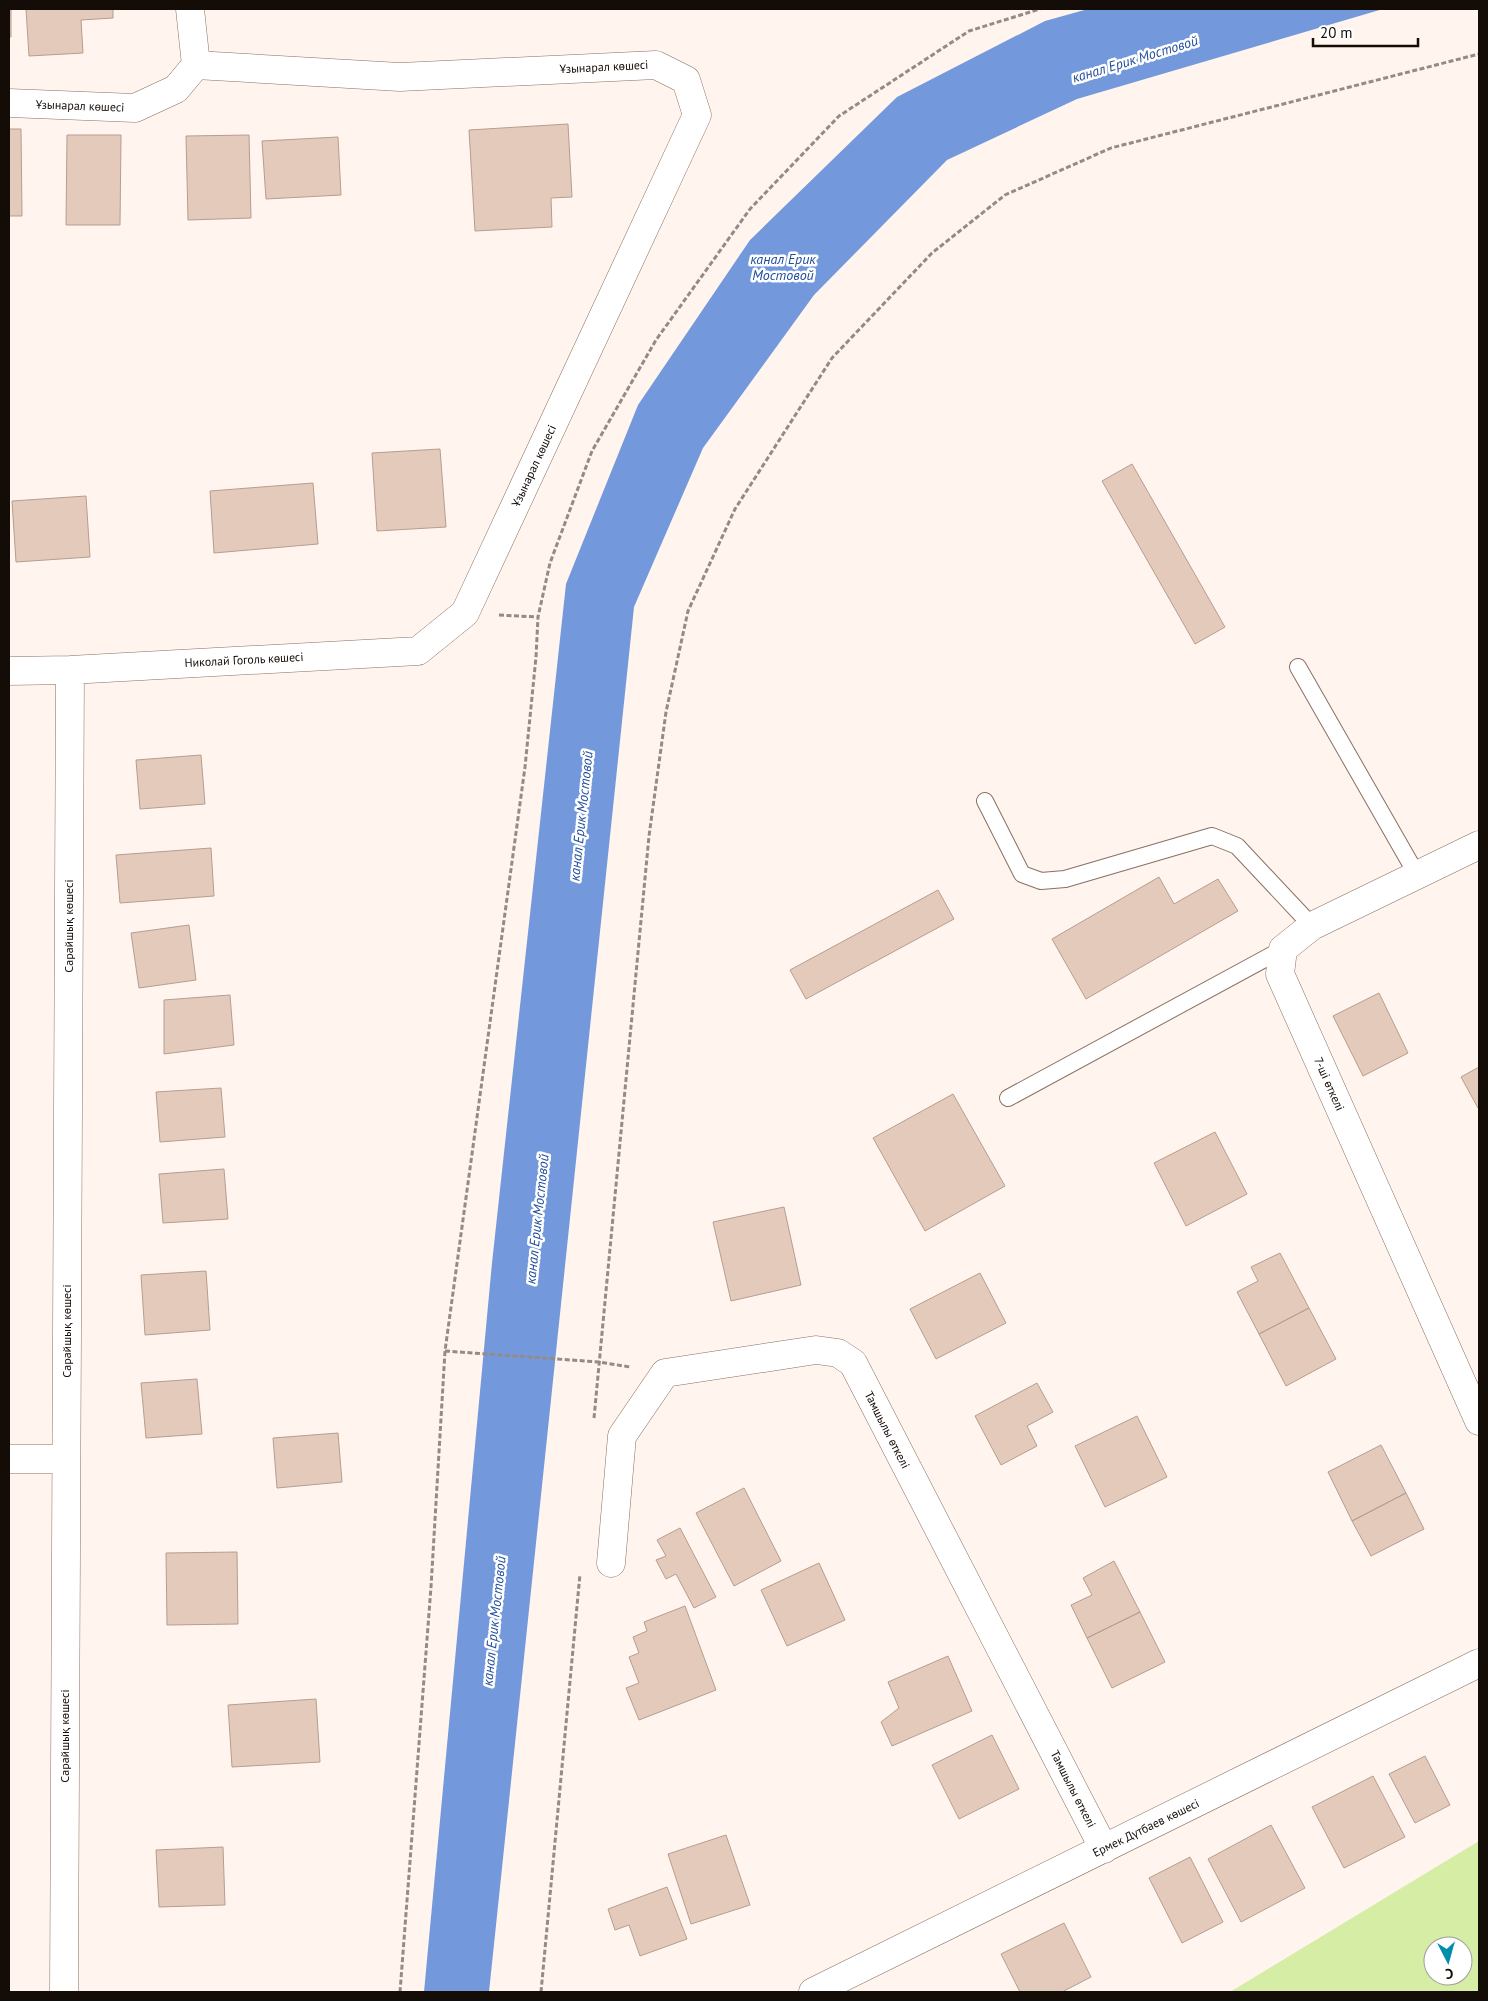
<svg xmlns="http://www.w3.org/2000/svg" width="1488" height="2001" font-family="'PT Sans',sans-serif">
  <style>
    .green { fill: #d5eda5; fill-rule: evenodd }
    .water { fill: #7399dc }
    .building { fill: #e4cabb; stroke: #b69d8f }
    .lines { fill: none; stroke-linecap: round; stroke-linejoin: round }
    .service-casing { stroke: #887063; stroke-width: 18 }
    .minor-casing { stroke: #887063; stroke-width: 29 }
    .path { stroke: #958b86; stroke-width: 3; stroke-dasharray: 5 2.5; stroke-linecap: butt }
    .service { stroke: #fff; stroke-width: 16 }
    .minor { stroke: #fff; stroke-width: 28 }
    .labels { text-anchor: middle; stroke-width: 5; stroke-linejoin: round; paint-order: stroke }
    .street-label { font-size: 12px; fill: #140c07; stroke: #fff }
    .water-label { font-size: 14px; font-style: italic; fill: #204d9c; stroke: #fff }
  </style>
  <rect width="100%" height="100%" fill="#fff4ee"/>
  <!-- green -->
  <path class="green" d="M1479 1841V1992H1230ZM1433 1946H1463V1976H1433Z"/>
  <!-- water -->
  <path class="water" d="M1088 9H1383L1077 99 947 160 814 295 703 448 634 607 489 1992H424L492 1263 566 584 638 405 750 240 897 97 1045 21Z"/>
  <!-- building -->
  <path class="building" d="M9 9H11V37H9Z
    M26 9H113V18L81 20 83 53 29 56Z
    M568 124 572 197 551 198 552 227 475 231 469 130Z
    M9 129H21L22 216H9Z
    M67 135H121L120 225H66Z
    M249 135 251 218 188 220 186 136Z
    M338 137 341 195 266 199 262 141Z
    M440 449 446 527 377 531 372 453Z
    M1132 464 1225 627 1195 644 1102 481Z
    M313 483 318 544 214 553 210 491Z
    M86 496 90 557 16 562 12 501Z
    M201 755 205 804 140 809 136 760Z
    M211 848 214 896 120 903 116 855Z
    M1159 877 1174 904 1218 879 1238 911 1086 999 1052 939Z
    M938 890 954 919 806 999 790 970Z
    M189 925 196 980 139 988 131 933Z
    M1379 993 1408 1053 1363 1076 1333 1016Z
    M230 995 234 1045 164 1054V1000Z
    M1479 1067V1107L1478 1108 1461 1077Z
    M221 1088 225 1137 160 1142 156 1092Z
    M953 1094 1005 1186 925 1231 873 1138Z
    M1215 1132 1247 1194 1186 1226 1154 1163Z
    M224 1169 228 1219 163 1223 159 1174Z
    M784 1207 801 1285 731 1301 713 1222Z
    M1280 1253 1309 1308 1259 1334 1237 1292 1258 1281 1251 1267Z
    M206 1271 210 1330 145 1335 141 1275Z
    M980 1273 1006 1323 936 1359 910 1309Z
    M1309 1308 1336 1359 1286 1386 1259 1334Z
    M197 1379 202 1434 146 1438 141 1383Z
    M1037 1383 1053 1412 1027 1426 1037 1446 1001 1465 975 1416Z
    M1137 1416 1167 1477 1105 1507 1075 1446Z
    M338 1433 342 1482 277 1488 273 1438Z
    M1381 1445 1406 1493 1352 1521 1328 1472Z
    M744 1488 781 1561 734 1586 696 1513Z
    M1406 1493 1424 1529 1371 1556 1352 1521Z
    M680 1528 716 1597 694 1608 676 1574 666 1579 656 1560 666 1556 657 1540Z
    M237 1552 238 1624 167 1625 166 1553Z
    M1114 1561 1140 1612 1087 1638 1071 1605 1092 1595 1083 1578Z
    M819 1563 845 1620 787 1646 761 1590Z
    M685 1606 716 1690 639 1720 626 1688 639 1683 629 1657 639 1653 633 1637 647 1631 644 1622Z
    M1140 1612 1165 1662 1112 1688 1087 1638Z
    M948 1656 972 1711 892 1746 881 1722 899 1708 888 1682Z
    M316 1699 320 1762 232 1767 228 1705Z
    M992 1735 1019 1789 959 1819 932 1765Z
    M1425 1756 1450 1805 1415 1823 1389 1774Z
    M1373 1776 1405 1837 1344 1868 1312 1807Z
    M1271 1825 1305 1888 1241 1922 1208 1859Z
    M726 1835 750 1905 691 1924 668 1854Z
    M223 1847 225 1905 159 1907 156 1850Z
    M1190 1857 1223 1922 1182 1943 1149 1878Z
    M667 1887 687 1939 640 1956 629 1925 615 1930 608 1909Z
    M1064 1923 1091 1977 1062 1992H1020L1001 1954Z"/>
  <g class="lines">
    <!-- service casing -->
    <g class="service-casing">
      <path id="service" d="M1298 667 1417 875
        M985 801 1022 874 1041 881 1065 879 1212 836 1237 846 1312 926
        M1008 1098 1283 949"/>
    </g>
    <!-- minor casing -->
    <g class="minor-casing">
      <path id="minor" d="M190 9 196 65
        M9 103 135 108 176 89 196 65 400 77 656 65 686 80 697 115 465 613 418 651 70 670 9 671
        M1479 845 1312 926 1283 949 1280 974 1479 1421
        M9 1459H66
        M611 1563 622 1436 665 1373 816 1350 838 1353 853 1363 1104 1849
        M64 1992 70 670
        M813 1992 1479 1663"/>
    </g>
    <!-- path -->
    <path class="path" d="M499 615 538 617
      M445 1351 599 1362 630 1367
      M594 1418 649 836 666 712 688 611 735 509 832 358 932 253 1005 195 1111 148 1479 54
      M400 1992 431 1587 445 1351 525 767 536 657 538 617 550 563 592 451 656 340 750 209 839 116 969 31 1040 9
      M541 1992 580 1574"/>
    <!-- service -->
    <use href="#service" class="service"/>
    <!-- minor -->
    <use href="#minor" class="minor"/>
  </g>
  <g class="labels">
    <!-- street labels -->
    <g class="street-label">
      <text transform="translate(604 67) rotate(-3)" y="4">Ұзынарал көшесі</text>
      <text transform="translate(80 106) rotate(2)" y="4">Ұзынарал көшесі</text>
      <text transform="translate(534 466) rotate(-65)" y="4">Ұзынарал көшесі</text>
      <text transform="translate(244 660) rotate(-3)" y="4">Николай Гоголь көшесі</text>
      <text transform="translate(69 926) rotate(-90)" y="4">Сарайшық көшесі</text>
      <text transform="translate(1329 1084) rotate(66)" y="4">7-шi өткелi</text>
      <text transform="translate(67 1331) rotate(-90)" y="4">Сарайшық көшесі</text>
      <text transform="translate(887 1430) rotate(63)" y="4">Тамшылы өткелі</text>
      <text transform="translate(65 1736) rotate(-90)" y="4">Сарайшық көшесі</text>
      <text transform="translate(1073 1789) rotate(63)" y="4">Тамшылы өткелі</text>
      <text transform="translate(1146 1828) rotate(-26)" y="4">Ермек Дүтбаев көшесi</text>
    </g>
    <!-- water labels -->
    <g class="water-label">
      <text transform="translate(1135 59) rotate(-17)" y="5">канал Ерик Мостовой</text>
      <text x="783" y="264">канал Ерик<tspan x="783" dy="16">Мостовой</tspan></text>
      <text transform="translate(581 816) rotate(-84)" y="5">канал Ерик Мостовой</text>
      <text transform="translate(537 1219) rotate(-84)" y="5">канал Ерик Мостовой</text>
      <text transform="translate(494 1621) rotate(-84)" y="5">канал Ерик Мостовой</text>
    </g>
  </g>
  <!-- border -->
  <rect width="1488" height="2001" fill="none" stroke="#140c07" stroke-width="20"/>
  <!-- north arrow -->
  <g transform="translate(1448 1961) rotate(174)"><circle r="24" fill="#ffffff" stroke="#a19e9c"/>
  <path d="M0-4L9 19L0 12L-9 19Z" fill="#008eab"/>
  <text y="-8" font-size="14" font-weight="bold" text-anchor="middle" fill="#140c07">С</text>
  </g>
  <!-- scale -->
  <path d="M1313 38v8h105v-8" fill="none" stroke="#140c07" stroke-width="2.5"/>
  <text x="1320" y="38" font-size="15" fill="#140c07" stroke="#ffffff" stroke-width="4" paint-order="stroke">20 m</text>
</svg>
